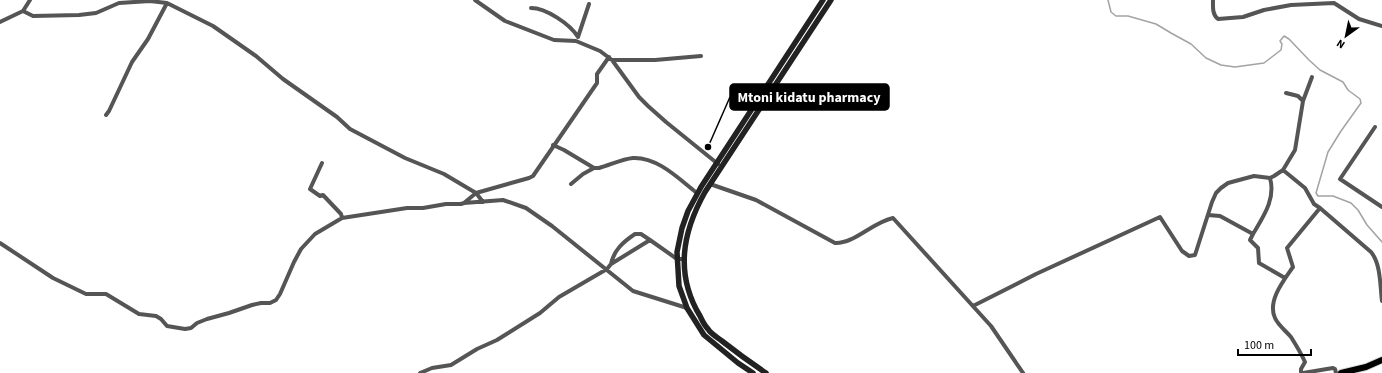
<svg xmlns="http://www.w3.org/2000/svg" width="1382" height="373" font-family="'Source Sans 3',sans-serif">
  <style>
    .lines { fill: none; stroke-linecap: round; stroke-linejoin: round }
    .stream { stroke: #a3a3a3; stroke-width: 1.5 }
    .primary-casing { stroke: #dbdbdb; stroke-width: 8 }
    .street { stroke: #555; stroke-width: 4 }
    .secondary { stroke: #222; stroke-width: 5.5 }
    .primary { stroke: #000; stroke-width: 6 }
    .leader { fill: none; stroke: #000; stroke-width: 1.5 }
    .callout-dot { fill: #000; stroke: #fff; stroke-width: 1.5 }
    .callout { fill: #000; stroke: #000; stroke-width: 1.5 }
    .callout-label { font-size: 14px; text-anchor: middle; font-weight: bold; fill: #fff }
  </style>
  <rect width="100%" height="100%" fill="#fff"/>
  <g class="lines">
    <!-- stream -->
    <path class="stream" d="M1108 0 1111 12 1116 16H1128L1156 24 1171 33 1191 44 1206 58 1221 65 1235 67 1264 63 1281 50 1282 44 1280 41 1284 36 1289 39 1309 60 1320 70 1343 82 1348 90 1360 99 1361 103 1341 131 1328 152 1316 193 1318 196H1333L1351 203 1358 210 1367 225 1382 242"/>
    <!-- primary casing -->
    <g class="primary-casing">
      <path id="primary" d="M1341 373 1366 367 1382 360"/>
    </g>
    <!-- street -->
    <path class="street" d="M475 0 505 21 554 40 576 41 600 51 612 60 639 97 648 106 666 122 718 164
      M1213 0C1213 7 1212 14 1218 19L1243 17 1264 10 1291 5 1334 3 1359 19 1382 26
      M531 8C546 8 570 24 578 37
      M23 11 30 0
      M0 22 23 11 33 16 79 15 96 13 119 3 150 1 167 3 213 26 256 56 283 79 337 117 350 129 405 158 444 174 476 193 529 178 533 176 597 83V74L609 57
      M578 37 589 4
      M612 60H655L701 56
      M1286 93 1298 96 1303 101
      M106 115 109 111 132 62 148 39 167 3
      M1375 127 1340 179 1382 207
      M553 145 564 150 594 168H599C610 165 622 159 633 158 658 157 679 179 697 193
      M322 163 310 189 320 196 323 195 341 214 342 218
      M1283 170 1295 150 1303 101 1312 77
      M1270 178 1274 176 1283 170 1305 188 1314 204 1320 208 1371 252C1381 264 1380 286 1382 301
      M571 184 583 174 594 168
      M710 184 756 200 835 243C854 244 873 222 893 218L991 326 1023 373
      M464 203 503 200 526 208 552 226 633 291 687 308
      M1320 208 1287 248 1293 267C1284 280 1267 301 1275 318 1278 325 1286 331 1291 337 1296 345 1301 353 1305 362L1301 369V372L1303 373 1333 368 1335 369 1336 373
      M1208 215 1220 216 1253 234 1250 240 1258 248 1259 263 1285 278
      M0 243 53 278 86 294H106L139 314 156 316 161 319 167 326 185 329 191 328 197 323 207 319 229 313 252 305 261 303H270L276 300 280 294 294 262 301 249 315 234 342 218 407 208H423L446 204H461L464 203 476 193 483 202
      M611 264C614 250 623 242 635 234H641L650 240
      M973 306 1036 274 1160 217 1182 251 1189 256 1195 255 1212 202 1216 193 1221 188 1228 183 1254 176 1270 178C1276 199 1263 217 1253 234
      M420 373 432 368 451 365 477 349 497 340 540 313 559 297 607 269 611 264 650 240 677 259H684"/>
    <!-- secondary -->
    <path class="secondary" d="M753 373 738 363 704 335 687 308 679 286 677 252 682 228 688 211 701 187 823 0
      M766 373C751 363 736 352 722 341 717 337 711 334 708 329 704 325 702 320 700 316 675 274 682 233 705 192L831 0"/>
    <!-- primary -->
    <use href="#primary" class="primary"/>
  </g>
  <!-- callouts -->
  <path class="leader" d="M708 147L730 97"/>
  <circle class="callout-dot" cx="708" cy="147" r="4"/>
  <rect class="callout" x="730" y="84" width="159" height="26" rx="4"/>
  <g class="callout-label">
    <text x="809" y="102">Mtoni kidatu pharmacy</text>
  </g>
  <!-- north arrow -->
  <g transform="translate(1346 36) rotate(213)" stroke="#ffffff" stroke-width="3" paint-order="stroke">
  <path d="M0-3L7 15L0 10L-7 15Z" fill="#000000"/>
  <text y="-6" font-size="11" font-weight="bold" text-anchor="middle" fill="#000000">N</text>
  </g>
  <!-- scale -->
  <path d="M1238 349v6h73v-6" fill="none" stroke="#000000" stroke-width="2"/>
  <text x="1244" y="349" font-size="12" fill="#000000" stroke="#ffffff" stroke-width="3" paint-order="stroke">100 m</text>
</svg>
